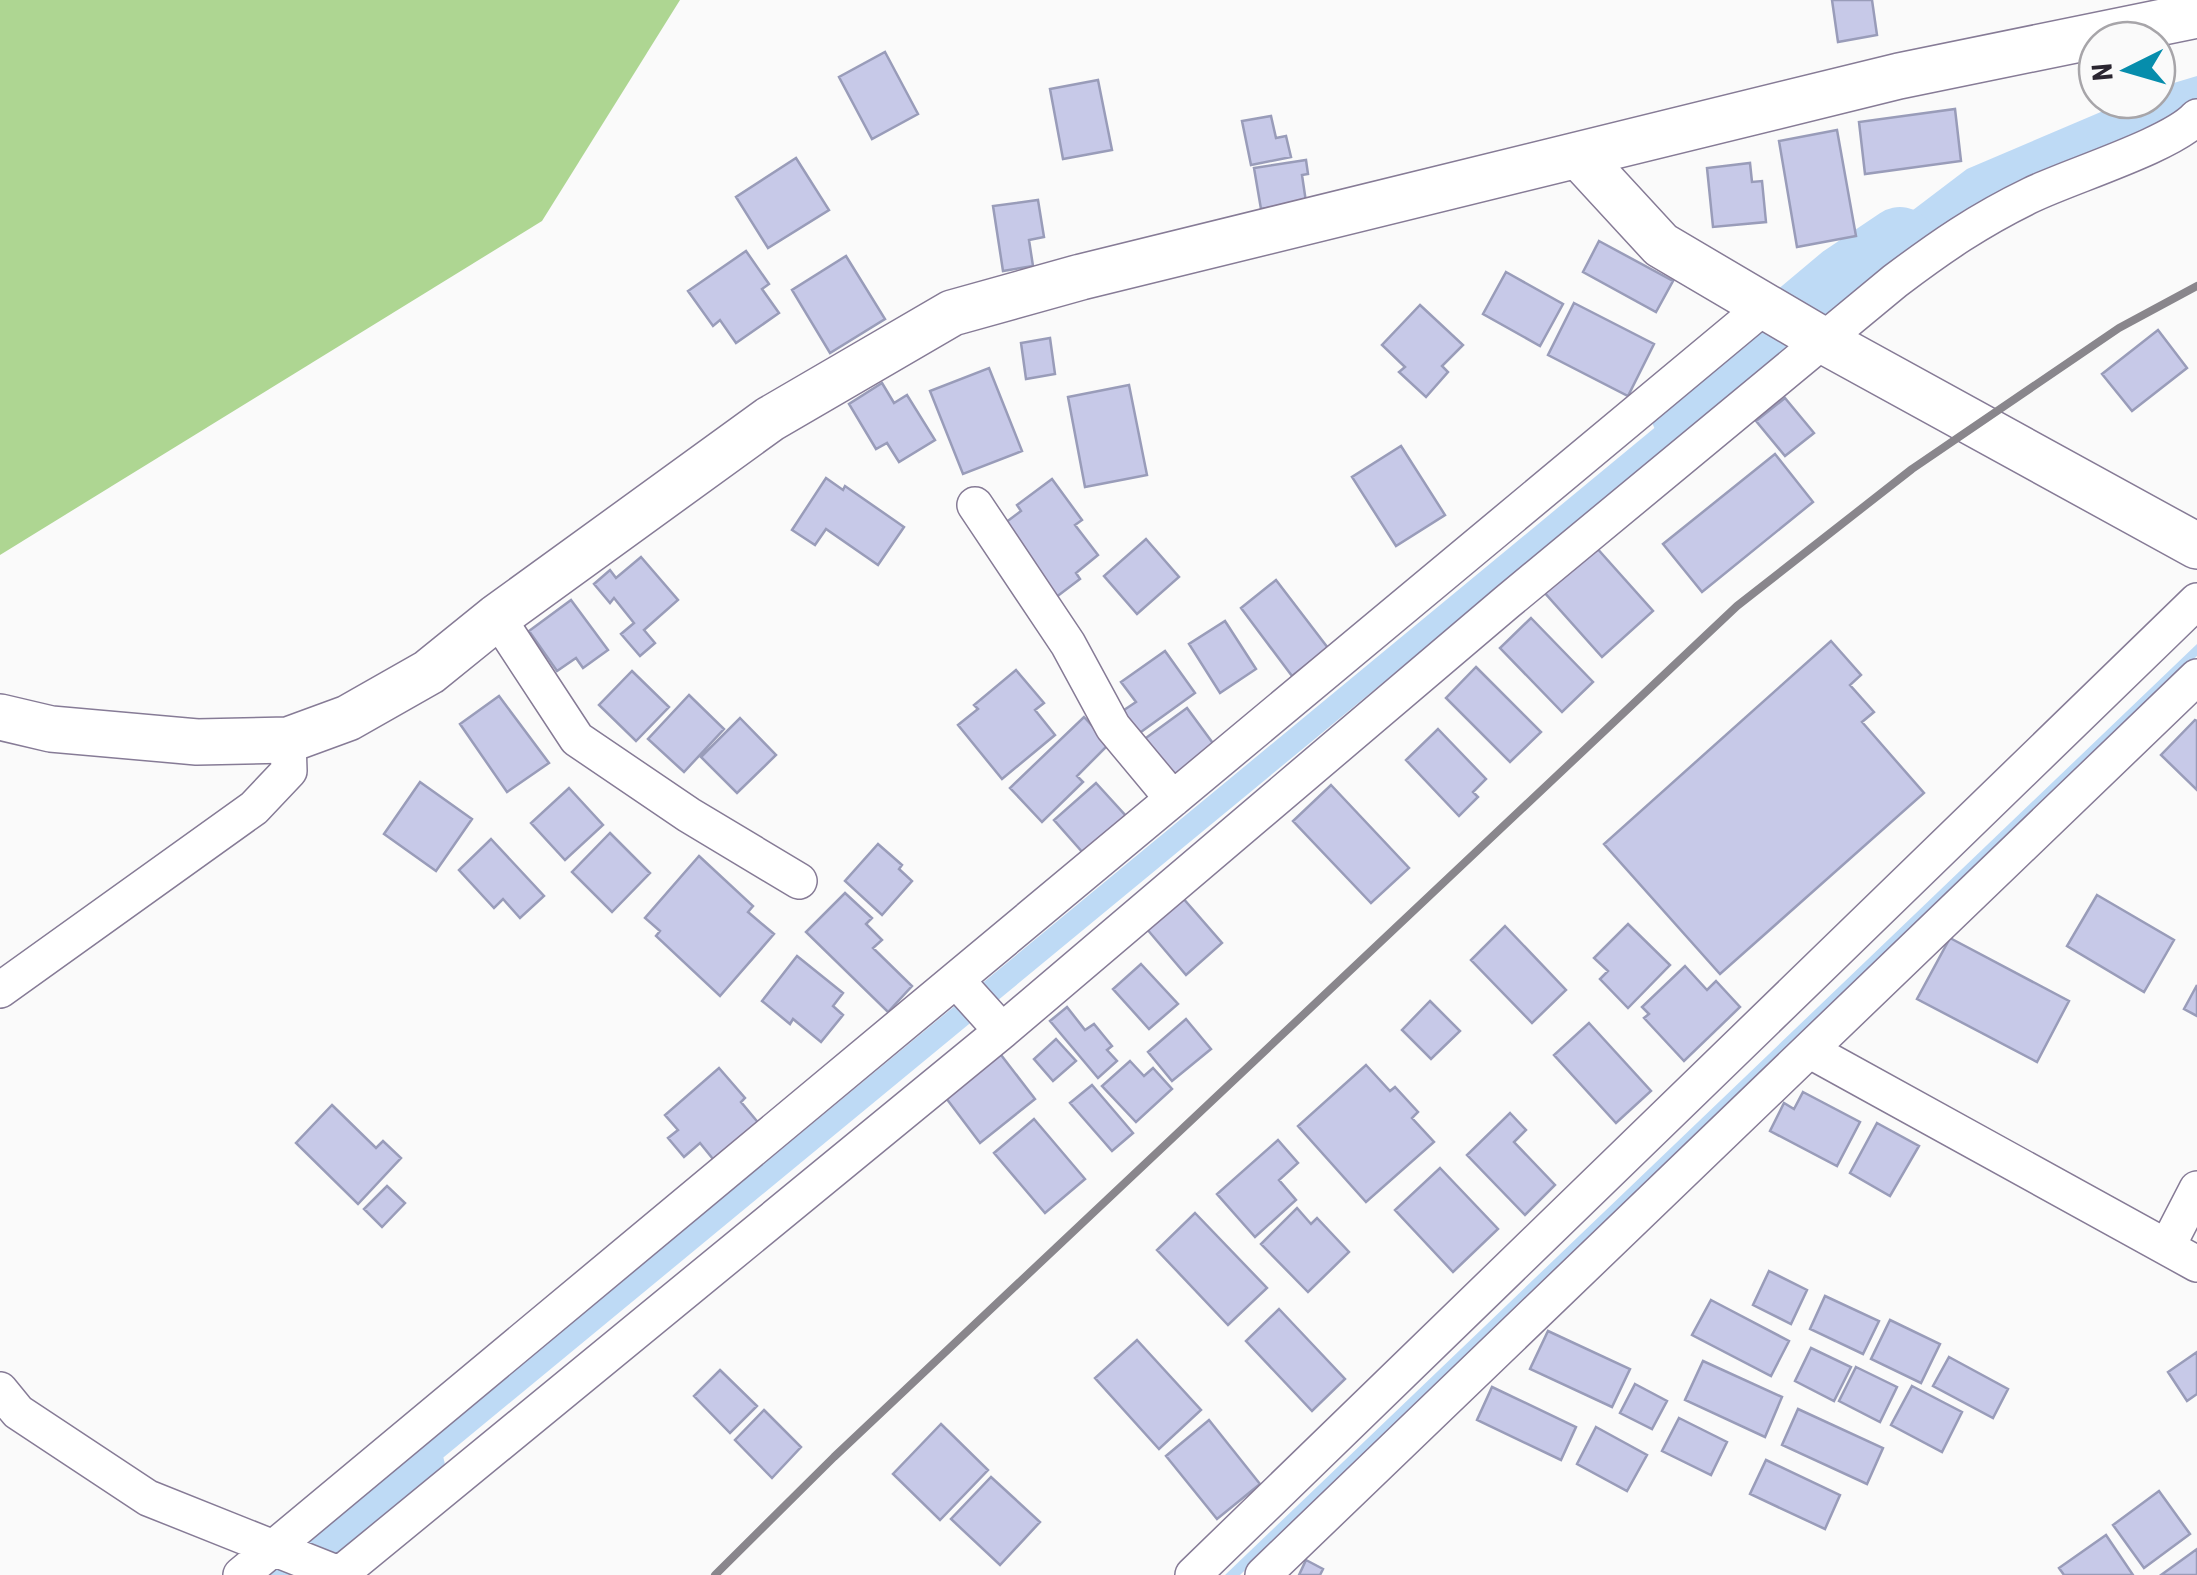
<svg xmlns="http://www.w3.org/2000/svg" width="2197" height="1575" font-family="'Roboto Condensed',sans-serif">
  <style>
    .green { fill: #aed692 }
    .water { fill: #bedaf5 }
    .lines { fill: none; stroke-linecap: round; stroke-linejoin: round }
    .river { stroke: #bedaf5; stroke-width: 72 }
    .building { fill: #c7c9e8; stroke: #999cb9; stroke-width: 2.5 }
    .minor-casing { stroke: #867b96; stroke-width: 38 }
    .tertiary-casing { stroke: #867b96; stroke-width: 48 }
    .minor { stroke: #fff; stroke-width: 35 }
    .tertiary { stroke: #fff; stroke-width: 45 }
    .rail { stroke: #89868c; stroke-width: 8 }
  </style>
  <rect width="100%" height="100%" fill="#fafafa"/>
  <!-- green -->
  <path class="green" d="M0 0H680L542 221 0 555Z"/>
  <!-- water -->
  <path class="water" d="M2197 76V113L2180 117 1982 201 1832 310 1805 292 1967 169 2129 100H2157V88Z
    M1756 344 1773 361 347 1537 324 1527Z
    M2197 644V656L1240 1575H1225Z"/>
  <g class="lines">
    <!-- river -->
    <path class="river" d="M1687 413 1845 280 1900 243
      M288 1575 409 1468"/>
  </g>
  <!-- building -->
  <path class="building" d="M1832 0H1872L1877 35 1838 42Z
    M885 52 918 114 872 139 839 77Z
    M1098 80 1112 150 1063 159 1050 89Z
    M1955 109 1961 161 1865 174 1859 122Z
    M1271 116 1276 138 1286 136 1291 157 1251 165 1242 121Z
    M1837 130 1856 236 1797 247 1779 141Z
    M796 158 829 210 768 248 736 197Z
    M1306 160 1308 174 1302 175 1306 202 1261 209 1254 168Z
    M1750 163 1752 182 1762 181 1766 222 1713 227 1707 168Z
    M1038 200 1044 237 1029 240 1033 266 1003 271 993 206Z
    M1599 241 1673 281 1656 312 1583 272Z
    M746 251 769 284 762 289 779 313 736 343 720 320 713 326 688 291Z
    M846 256 885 319 830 353 792 290Z
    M1506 272 1563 304 1540 346 1483 314Z
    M1574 303 1654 344 1628 396 1548 355Z
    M1420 305 1463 345 1442 366 1448 372 1426 397 1399 372 1405 367 1382 345Z
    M2158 330 2187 368 2132 411 2102 374Z
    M1050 338 1055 374 1026 379 1021 343Z
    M989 368 1022 451 963 474 930 391Z
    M882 383 894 403 907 395 935 440 899 462 887 443 876 449 849 404Z
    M1129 385 1147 475 1085 487 1068 397Z
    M1785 398 1814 433 1785 456 1756 421Z
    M1401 446 1445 515 1396 546 1352 477Z
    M1775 454 1813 502 1702 592 1663 544Z
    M826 478 843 490 845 486 904 527 878 565 826 529 815 545 792 530Z
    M1052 479 1082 520 1075 525 1098 555 1076 573 1080 579 1051 601 997 529 1021 511 1017 505Z
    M1146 539 1179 577 1137 614 1104 576Z
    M1595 546 1653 611 1602 657 1544 592Z
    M641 557 678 600 644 630 655 643 640 656 621 634 634 623 614 598 610 603 594 584 610 570 616 578Z
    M1276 580 1328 648 1292 676 1241 608Z
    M571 600 608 650 583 668 576 658 557 671 529 631Z
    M1531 618 1593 682 1562 712 1500 648Z
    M1225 621 1256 669 1220 693 1189 644Z
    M1831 641 1861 675 1850 685 1874 712 1862 722 1924 793 1720 974 1604 844Z
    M1165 651 1195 693 1134 737 1118 714 1136 702 1121 682Z
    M1476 667 1541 732 1510 762 1446 698Z
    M1016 670 1044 703 1035 710 1055 735 1002 779 958 725 978 709 974 705Z
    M632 671 669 707 636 741 599 705Z
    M689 695 724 729 684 772 648 739Z
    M499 696 549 763 507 792 460 724Z
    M1187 708 1215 746 1167 781 1139 743Z
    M1084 717 1109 744 1077 776 1083 782 1042 822 1010 788Z
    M740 718 776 755 737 793 701 757Z
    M2195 720 2197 721V790L2161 755Z
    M1438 729 1486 779 1473 792 1478 797 1459 816 1406 760Z
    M420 782 472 819 436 871 384 834Z
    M1096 783 1126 816 1084 854 1054 820Z
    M1331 785 1409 868 1371 903 1293 821Z
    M569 788 603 825 565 860 531 823Z
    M610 833 650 873 612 912 572 872Z
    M491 839 544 896 520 918 503 899 494 908 459 870Z
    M878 844 902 865 899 869 912 881 882 915 845 881Z
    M699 856 753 906 748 912 774 934 720 996 656 936 660 931 645 918Z
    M845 893 872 918 866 924 882 940 873 948 912 986 888 1012 806 932Z
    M2097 895 2174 940 2144 992 2067 946Z
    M1182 897 1222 943 1186 975 1146 928Z
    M1628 924 1670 965 1628 1008 1600 979 1608 971 1594 958Z
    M1505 926 1566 990 1532 1023 1471 960Z
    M1950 938 2069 1001 2037 1062 1917 999Z
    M797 956 843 993 833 1006 843 1015 821 1042 793 1019 790 1024 762 1001Z
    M1141 964 1178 1004 1149 1029 1113 989Z
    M1685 966 1707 990 1716 981 1740 1007 1684 1061 1644 1018 1649 1014 1642 1007Z
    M2197 985V1016L2184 1009Z
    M1430 1001 1460 1031 1431 1059 1402 1030Z
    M1067 1007 1085 1030 1094 1024 1112 1046 1107 1050 1117 1061 1098 1078 1050 1021Z
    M1186 1019 1211 1049 1172 1081 1148 1052Z
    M1589 1023 1651 1091 1616 1123 1554 1055Z
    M1056 1039 1076 1061 1053 1081 1034 1059Z
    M998 1051 1035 1099 980 1143 943 1094Z
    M1130 1061 1144 1076 1153 1068 1172 1089 1136 1122 1102 1086Z
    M1366 1065 1390 1091 1395 1087 1418 1112 1412 1118 1434 1142 1366 1202 1298 1126Z
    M719 1068 745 1098 741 1102 761 1126 717 1164 700 1143 684 1157 668 1138 678 1130 665 1115Z
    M1092 1085 1133 1133 1112 1151 1070 1103Z
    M1803 1092 1860 1122 1837 1166 1770 1131 1784 1103 1794 1109Z
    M332 1105 376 1148 383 1141 401 1158 358 1204 296 1143Z
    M1510 1113 1526 1130 1514 1142 1555 1185 1525 1215 1467 1155Z
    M1034 1119 1085 1179 1045 1213 994 1153Z
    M1877 1123 1919 1146 1890 1196 1850 1173Z
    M1278 1140 1298 1163 1279 1180 1296 1200 1255 1237 1217 1194Z
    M1440 1168 1498 1229 1453 1272 1395 1210Z
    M387 1186 405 1203 382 1227 364 1209Z
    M1297 1208 1311 1224 1317 1218 1349 1252 1308 1292 1261 1244Z
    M1195 1213 1267 1288 1228 1325 1157 1250Z
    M1769 1271 1807 1290 1791 1324 1753 1305Z
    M1825 1296 1879 1321 1863 1354 1810 1329Z
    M1711 1300 1789 1341 1771 1376 1692 1335Z
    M1279 1309 1345 1379 1312 1411 1246 1341Z
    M1890 1320 1940 1344 1921 1383 1871 1359Z
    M1548 1331 1630 1369 1612 1407 1530 1369Z
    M1137 1340 1201 1410 1159 1449 1095 1378Z
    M1811 1348 1851 1367 1834 1401 1795 1381Z
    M2197 1352V1394L2187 1401 2168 1372Z
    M1949 1357 2008 1389 1993 1418 1933 1386Z
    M1703 1361 1782 1397 1765 1437 1685 1400Z
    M1856 1367 1897 1387 1880 1422 1839 1401Z
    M720 1370 757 1406 730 1433 694 1396Z
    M1635 1384 1667 1401 1652 1429 1620 1413Z
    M1912 1386 1962 1412 1942 1452 1891 1425Z
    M1492 1387 1576 1427 1561 1460 1477 1420Z
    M1798 1409 1883 1448 1867 1484 1782 1445Z
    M764 1410 801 1447 772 1478 735 1440Z
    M1679 1418 1727 1442 1711 1475 1662 1451Z
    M1209 1420 1260 1484 1217 1519 1166 1456Z
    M941 1424 988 1470 940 1520 893 1474Z
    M1596 1427 1647 1455 1627 1491 1577 1464Z
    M1766 1460 1840 1495 1825 1529 1750 1494Z
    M991 1477 1040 1522 1000 1565 951 1519Z
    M2159 1491 2190 1534 2144 1568 2113 1525Z
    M2106 1535 2133 1575H2064L2059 1568Z
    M2197 1549V1575H2161Z
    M1306 1560 1323 1569 1320 1575H1299Z"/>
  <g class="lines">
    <!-- minor casing -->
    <g class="minor-casing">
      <path id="minor" d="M975 505 1068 644 1113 727 1173 799
        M497 617 577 739 689 815 799 881
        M956 980 1002 1031
        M0 990 254 808 289 771 288 740
        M1809 1050 2197 1264
        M2167 1247 2197 1189
        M0 1390 18 1412 148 1498 341 1575
        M241 1575 1766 305
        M339 1575 1002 1031 1507 602 1895 281C1940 247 1979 220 2031 195 2070 176 2172 145 2197 117
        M1193 1575 2197 601
        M1263 1575 2197 677"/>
    </g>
    <!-- tertiary casing -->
    <g class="tertiary-casing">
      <path id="tertiary" d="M1579 156 1661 245 1824 341 2197 546
        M0 717 51 729 197 742 288 740 348 718 429 672 497 617 770 419 952 313 1081 277 1899 76 2197 15"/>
    </g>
    <!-- minor -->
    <use href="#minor" class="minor"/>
    <!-- tertiary -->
    <use href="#tertiary" class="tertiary"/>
    <!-- rail -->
    <path class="rail" d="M715 1575 834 1457 1737 606 1912 469 2119 328 2197 286"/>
  </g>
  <!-- north arrow -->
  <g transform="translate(2127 70) rotate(265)"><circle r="48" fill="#fafafa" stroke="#a7a5a9" stroke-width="2.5"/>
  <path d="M0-8L18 38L0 25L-18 38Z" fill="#068dac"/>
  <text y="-15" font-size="28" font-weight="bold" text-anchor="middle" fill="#2a2530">N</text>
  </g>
</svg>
